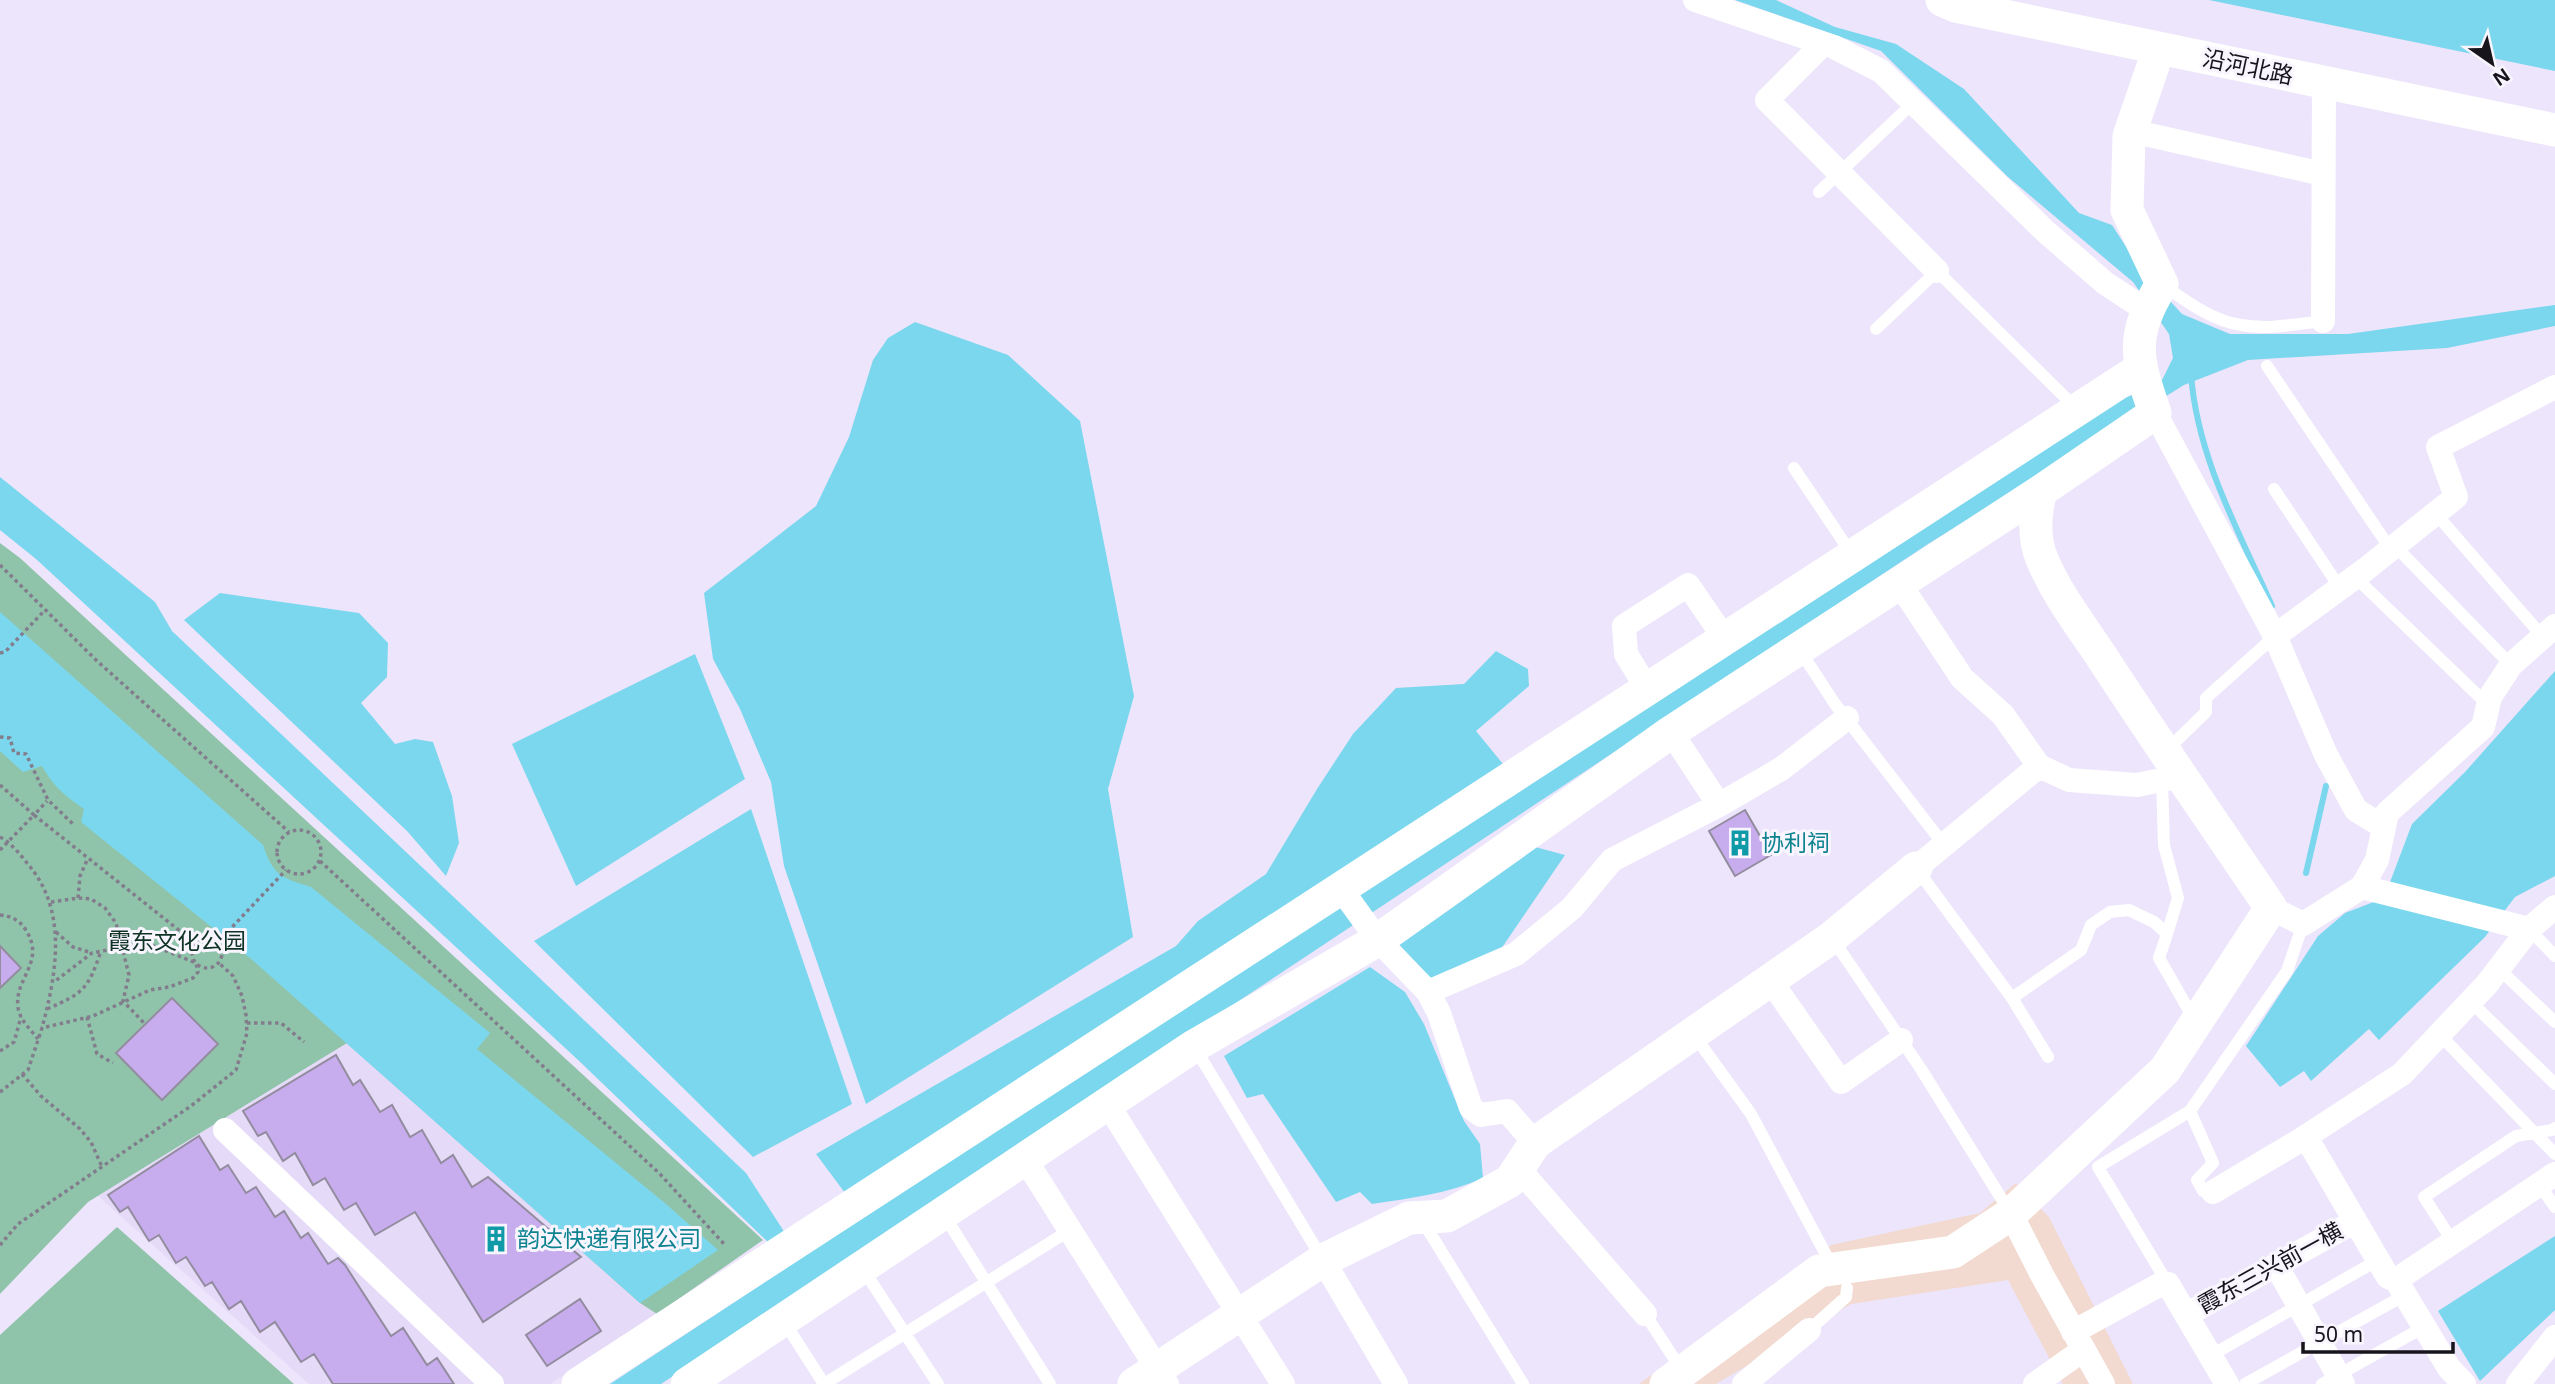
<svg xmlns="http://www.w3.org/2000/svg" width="2555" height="1384" font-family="'Noto Sans','Noto Sans SC',sans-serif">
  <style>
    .commercial { fill: #f2dad0 }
    .built { fill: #e5daf7 }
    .green { fill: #90c4aa }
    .water { fill: #7bd7ee }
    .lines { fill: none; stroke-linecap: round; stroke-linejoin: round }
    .stream { stroke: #7bd7ee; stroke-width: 6 }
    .building { fill: #c7aded; stroke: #938c9f; stroke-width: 2 }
    .path { stroke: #827d8c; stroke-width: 3.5; stroke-dasharray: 3.5 3.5; stroke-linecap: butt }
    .lane { stroke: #fff; stroke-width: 12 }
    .street { stroke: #fff; stroke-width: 24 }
    .secondary { stroke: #fff; stroke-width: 33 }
    .labels { text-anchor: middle; stroke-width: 6; stroke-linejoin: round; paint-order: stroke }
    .street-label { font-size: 23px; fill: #17141c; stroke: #f8f5fe }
    .culture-label { font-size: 23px; fill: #0d838f; stroke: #f8f5fe; text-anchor: start }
    .park-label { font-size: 23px; fill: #0e3223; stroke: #f8f5fe }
  </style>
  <rect width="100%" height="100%" fill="#ede5fb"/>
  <!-- commercial -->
  <path class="commercial" d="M2016 1183 2049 1217 2133 1384H2063L2008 1280 1851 1304 1716 1384H1639L1831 1245 1980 1213Z"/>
  <!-- built -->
  <path class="built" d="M347 1043 640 1303 657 1314 550 1384H309L98 1196Z"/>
  <!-- green -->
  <path class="green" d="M0 543 20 558 763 1240 657 1314 640 1303 347 1043 88 1202 0 1294Z
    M117 1227 294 1384H0V1335Z"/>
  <!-- water -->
  <path class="water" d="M1735 0H1776L1835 27 1896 44 1964 89 2079 213 2112 225 2140 268 2182 314 2230 334H2348L2555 305V326L2447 348 2248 360 2184 385 1928 544 661 1384H610L1188 1004 2121 399 2159 386 2173 358 2169 334 2133 282 2008 177 1881 51Z
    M2209 0H2555V71Z
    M915 322 1008 355 1080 421 1134 696 1108 789 1133 937 866 1104 784 866 771 782 740 709 713 659 704 593 816 506 849 437 873 360 888 338Z
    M0 477 155 602 172 631 746 1173 787 1236 769 1243 577 1059 36 559 0 530Z
    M220 593 359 613 388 643 387 677 361 703 395 744 415 739 433 742 452 796 459 843 446 876 407 831 184 620Z
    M0 612 263 845C273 875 281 878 311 887L490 1033 477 1049 666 1204 718 1250 640 1303 250 958 81 822 84 809C65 796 53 786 42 766L23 772 0 751Z
    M1496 651 1528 669 1529 686 1476 731 1503 764 848 1197 816 1154 1176 946 1198 921 1266 874 1317 789 1353 734 1396 688 1464 684Z
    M695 654 745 779 576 886 512 744Z
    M2555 671V876L2515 897 2485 937 2379 1040 2369 1029 2311 1081 2304 1071 2280 1087 2246 1046 2318 936 2345 913 2384 898 2412 824 2465 772Z
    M751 809 852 1104 753 1157 534 941Z
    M1520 843 1565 855 1499 952 1429 980 1393 946Z
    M1370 967 1405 992 1424 1024 1464 1121 1480 1144 1483 1178C1447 1194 1411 1198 1372 1204L1360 1192 1336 1202 1263 1094 1247 1098 1224 1056Z
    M2555 1236V1310L2480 1381 2438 1311Z"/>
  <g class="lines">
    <!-- stream -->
    <path class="stream" d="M2191 374C2197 457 2239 532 2272 606
      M2306 873 2326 786"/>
  </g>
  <!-- building -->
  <path class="building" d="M1745 810 1771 855 1735 876 1709 831Z
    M0 946 21 968 0 988Z
    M172 998 218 1044 162 1100 116 1053Z
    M336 1055 353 1085 360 1080 380 1112 392 1105 410 1137 422 1130 441 1163 453 1155 472 1187 488 1177 581 1257 483 1322 415 1212 375 1235 356 1203 344 1210 325 1178 313 1185 295 1153 283 1161 266 1132 258 1136 243 1111Z
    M199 1136 220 1170 228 1165 246 1193 256 1187 275 1217 284 1211 301 1238 308 1233 328 1264 338 1258 345 1265 391 1336 403 1328 427 1365 437 1358 454 1384H333L314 1354 301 1362 275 1322 260 1332 241 1301 229 1309 212 1282 205 1286 186 1257 176 1263 159 1235 149 1241 128 1207 120 1212 108 1195Z
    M580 1299 601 1331 547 1366 526 1335Z"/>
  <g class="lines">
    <!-- path -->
    <path class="path" d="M0 565 97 661 289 832
      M0 653 5 652 45 610
      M0 737 10 738 14 753 26 754 48 800 74 825
      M0 785 34 815 47 801
      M277 852a22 22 0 1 1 44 0a22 22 0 1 1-44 0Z
      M0 837C11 843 19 853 27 863 68 910 57 972 42 1028
      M0 850 34 815 195 943
      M320 861 659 1173 725 1245
      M78 898 80 876 88 858
      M51 902 78 898 91 899 105 908 116 923 129 975 123 1001 145 1024
      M0 915C12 916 21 921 27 932 45 963 14 979 18 1007 19 1019 31 1030 38 1039
      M56 932 73 947 92 953
      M192 953a15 15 0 1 1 30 0a15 15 0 1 1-30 0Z
      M218 942 286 870
      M47 1009C84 993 88 989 101 951
      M87 1017 97 1054 113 1063
      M247 1023H281L304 1042
      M0 1051 14 1042 21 1017
      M22 1074 41 1096 80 1129 91 1142 102 1167
      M0 1092 28 1070 42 1028 93 1016 150 990 169 987 193 978 198 972 196 963 154 946 123 947 92 953 54 982
      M0 1245 18 1224 191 1106 236 1070 247 1033 246 1015 242 996 233 976 219 963"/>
    <!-- lane -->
    <path class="lane" d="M1819 192 1913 103
      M2163 285C2186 301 2212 321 2241 325 2268 330 2296 324 2323 321
      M1876 329 1937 271 2077 409
      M2267 366 2391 550
      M1794 468 1853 556
      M2274 489 2340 588
      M2436 514 2543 637
      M2395 546 2511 665
      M2355 577 2488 705
      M1799 649 1835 704 1944 845
      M2167 750 2206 712V698L2275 636
      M1916 868 2012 998 2048 1057
      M2529 929 2555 956
      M2167 934 2159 958 2195 1021
      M1832 938 1921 1069 2011 1214
      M2499 969 2555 1022
      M2012 998 2081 950 2091 925 2110 912 2129 910 2154 922 2167 934 2178 898 2164 845 2162 780
      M2471 1002 2555 1084
      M1694 1035 1751 1114 1832 1266
      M2440 1035 2555 1154
      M1195 1048 1323 1260
      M2190 1111 2213 1163 2197 1180 2203 1191 2213 1192
      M2539 1184 2555 1207
      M944 1215 1050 1384
      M1422 1220 1523 1384
      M2453 1242 2424 1197 2516 1136 2552 1130 2555 1128
      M863 1269 938 1384
      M2168 1284 2098 1167 2190 1111 2287 971 2303 924
      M1645 1314 1681 1369
      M783 1320 824 1384 1070 1230
      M1809 1330 1846 1297 1847 1288
      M2210 1356 2378 1260
      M2245 1384 2405 1295
      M2322 1384 2424 1327"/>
    <!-- street -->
    <path class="street" d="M1695 0 1834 47 1881 71 2045 231 2105 283 2146 310
      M1823 44 1767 100 1937 271
      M2131 131 2323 174
      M2323 321 2324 83
      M2155 413 2275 636 2326 755 2356 810 2384 827
      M1899 583 1962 678 2003 715 2039 766
      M2275 636 2366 569 2456 497 2438 447 2555 387
      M1648 690 1626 654 1624 626 1688 585 1725 639
      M1671 732 1719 805
      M1916 868 2039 766 2069 780 2137 785 2181 776
      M2362 887 2529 929
      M1341 889 1378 940 1428 992 1439 1013 1471 1108 1481 1115 1507 1111 1535 1143
      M2271 908 2303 924 2362 887 2377 860 2387 813 2483 727 2490 697 2511 665 2555 626
      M1770 980 1841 1082 1901 1040
      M1428 992 1516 954 1572 908 1612 860 1719 805 1781 769 1847 718
      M1107 1103 1283 1384
      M225 1130 492 1384
      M2306 1137 2388 1277 2396 1280 2449 1368 2464 1384
      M1025 1159 1167 1384
      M1518 1168 1645 1314
      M2213 1192 2299 1141 2402 1074 2487 984 2529 929 2555 907
      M2011 1214 2042 1275 2103 1384
      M1323 1260 1396 1384
      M2276 1265 2343 1384
      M2396 1280 2555 1174
      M2186 1315 2354 1222
      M2073 1332 2159 1285 2168 1284 2227 1384
      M1744 1384 1809 1330
      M2035 1384 2083 1350
      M2518 1384 2555 1337"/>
    <!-- secondary -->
    <path class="secondary" d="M1942 0 1956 6 2555 130
      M578 1384 2140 369
      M687 1384 1194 1046 1378 940 1671 732 2041 491
      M1134 1384 1323 1260 1409 1218 1447 1216 1510 1181 1535 1143 1831 938 1916 868
      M1666 1384 1819 1271 1953 1252 2011 1214 2165 1070 2271 908C2217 828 2162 749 2109 668 2087 633 2058 598 2042 559 2033 538 2035 512 2041 491L2155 413C2136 358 2130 336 2162 284L2127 210 2129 136 2153 66"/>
  </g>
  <!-- icons -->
  <defs>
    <g id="building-bare" transform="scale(2.1)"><path d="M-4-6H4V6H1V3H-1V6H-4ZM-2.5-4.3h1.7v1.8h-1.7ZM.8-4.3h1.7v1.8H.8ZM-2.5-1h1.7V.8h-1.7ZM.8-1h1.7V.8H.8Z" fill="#0f9aa8" stroke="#f8f5fe" stroke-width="2.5" paint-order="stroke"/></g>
  </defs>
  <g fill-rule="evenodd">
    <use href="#building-bare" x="1740" y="843"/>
    <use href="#building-bare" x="496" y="1239"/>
  </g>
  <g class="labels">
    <!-- street labels -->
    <g class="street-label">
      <text transform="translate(2248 67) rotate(12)" y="8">沿河北路</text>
      <text transform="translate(2270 1268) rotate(-29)" y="8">霞东三兴前一横</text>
    </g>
    <!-- culture labels -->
    <g class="culture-label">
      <text x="1761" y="851">协利祠</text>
      <text x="517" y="1247">韵达快递有限公司</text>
    </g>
    <!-- park labels -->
    <g class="park-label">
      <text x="177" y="949">霞东文化公园</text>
    </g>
  </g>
  <!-- north arrow -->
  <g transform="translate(2492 63) rotate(146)" stroke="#f8f5fe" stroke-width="5" paint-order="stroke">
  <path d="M0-5L12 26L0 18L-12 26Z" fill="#17141c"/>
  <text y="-10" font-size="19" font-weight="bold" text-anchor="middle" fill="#17141c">N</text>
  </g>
  <!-- scale -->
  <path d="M2303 1342v10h150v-10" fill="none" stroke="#17141c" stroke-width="3.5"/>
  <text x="2314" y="1342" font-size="21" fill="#17141c" stroke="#f8f5fe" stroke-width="5" paint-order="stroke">50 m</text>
</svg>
